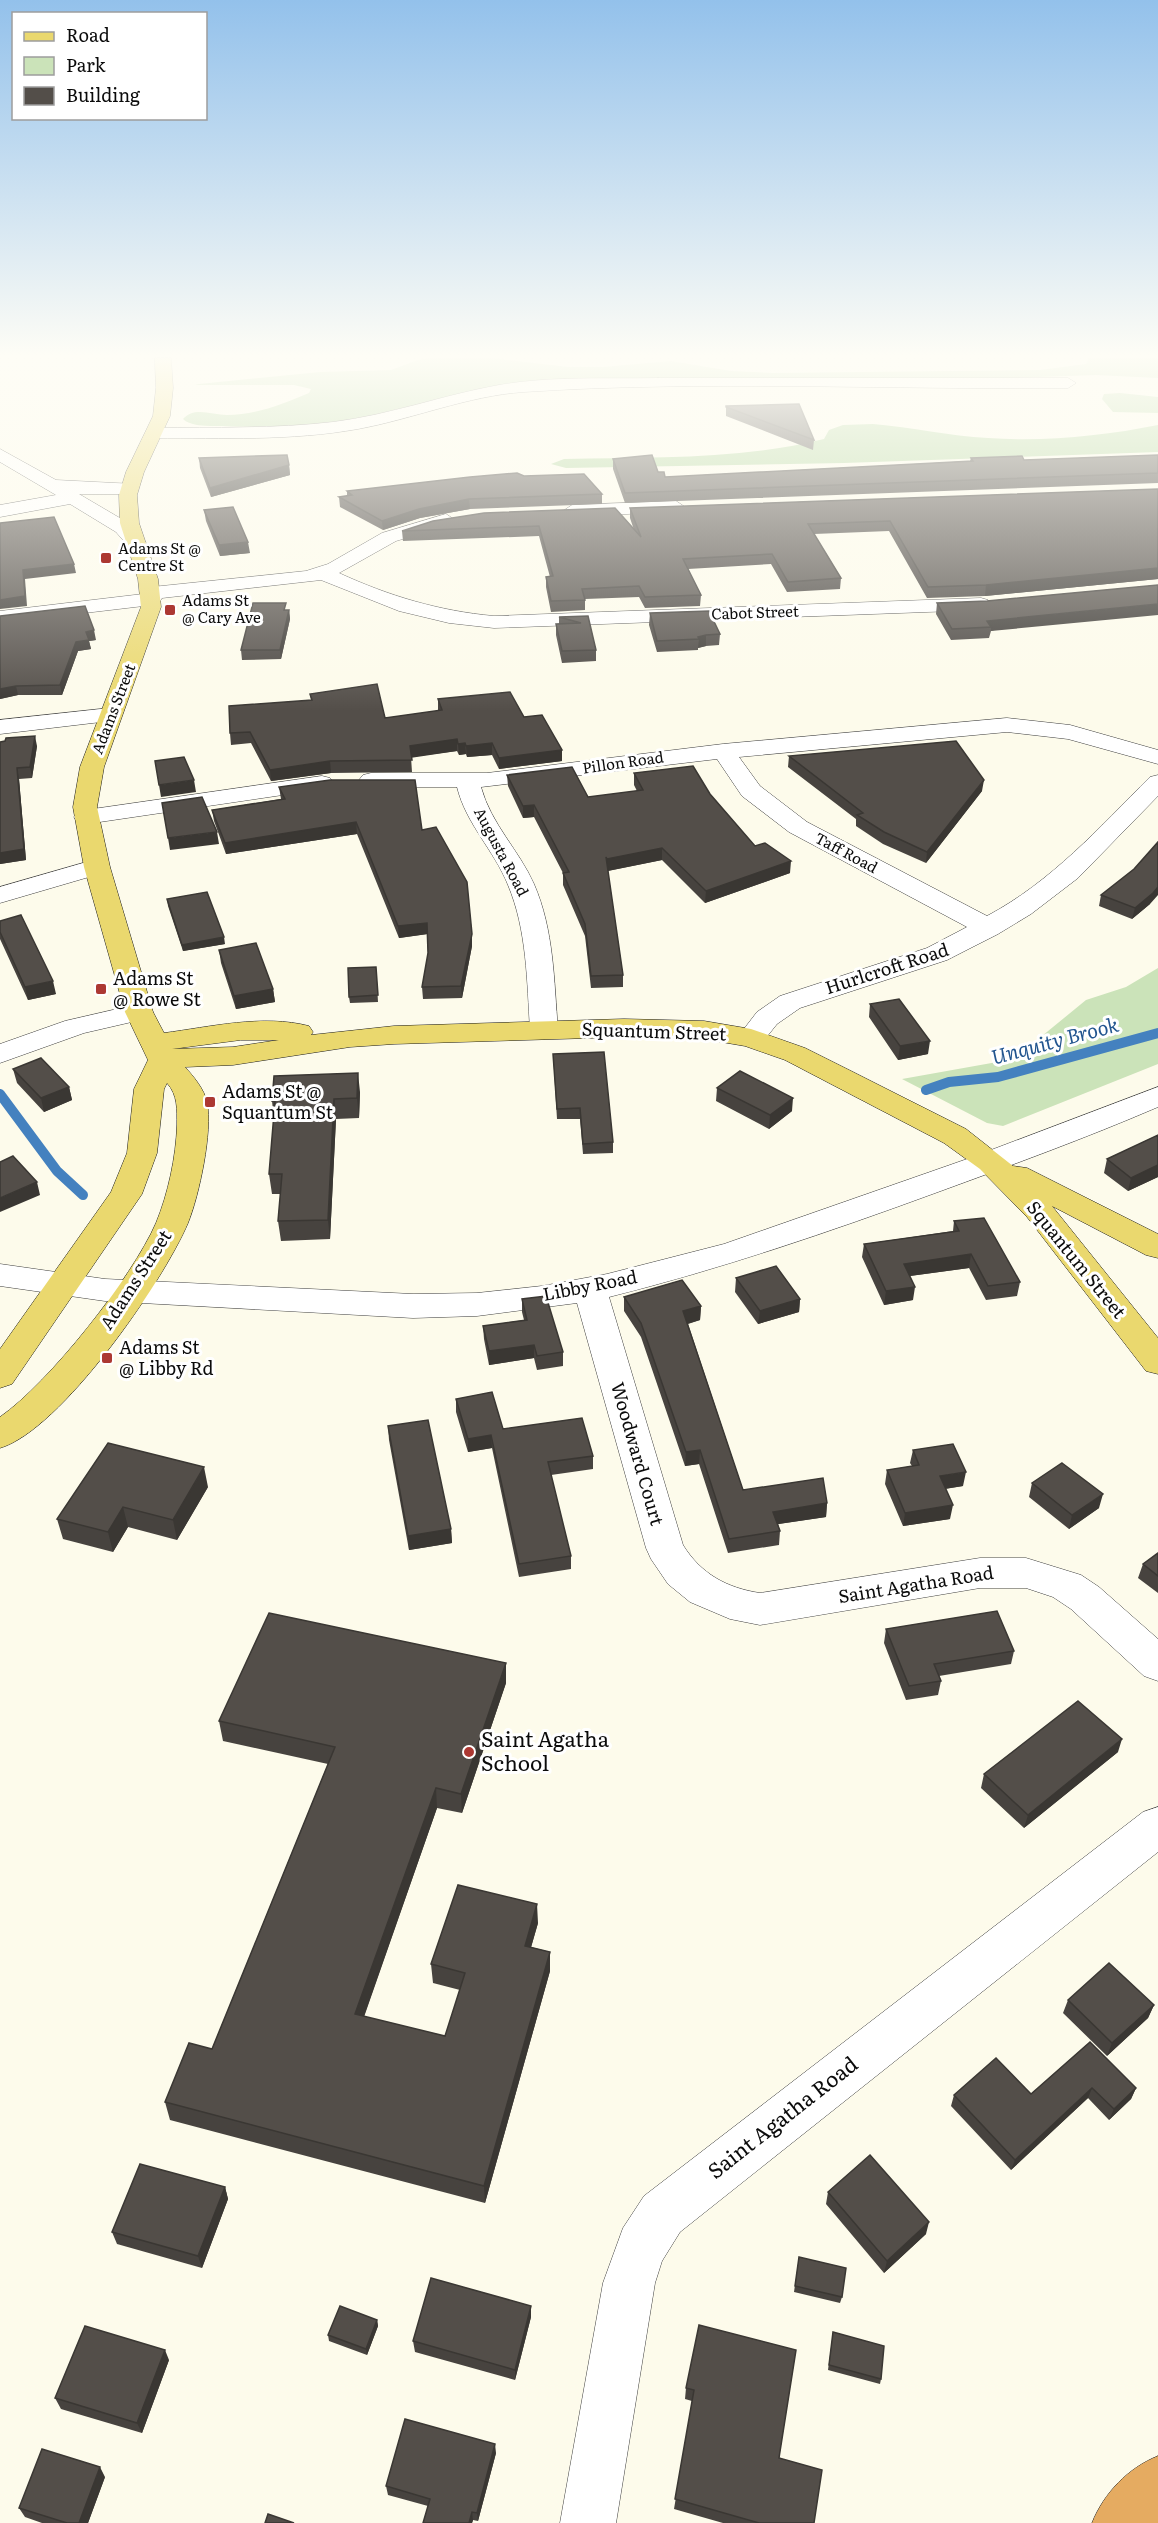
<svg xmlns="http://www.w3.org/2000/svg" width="1158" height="2523" font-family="Literata,serif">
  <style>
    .green { fill: #cbe3b9 }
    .forest { fill: #aed39a }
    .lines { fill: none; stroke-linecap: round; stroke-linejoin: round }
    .stream { stroke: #4481bf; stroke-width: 10 }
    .minor-casing { stroke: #3e3e3e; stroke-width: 1 }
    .major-casing { stroke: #1c1c1c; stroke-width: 1 }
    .highway-casing { stroke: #1c1c1c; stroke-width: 1 }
    .minor { fill: #fff; fill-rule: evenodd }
    .major { fill: #ead86e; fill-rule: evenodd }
    .highway { fill: #e5ab61; fill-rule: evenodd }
    .wall { fill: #47433f }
    .shaded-wall { fill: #3a3733 }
    .building { fill: #534e49; stroke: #3a3733; stroke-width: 1.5 }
    .poi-dot { fill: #ac3832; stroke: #fff; stroke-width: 2 }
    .labels { text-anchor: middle; stroke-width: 6; stroke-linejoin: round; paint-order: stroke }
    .far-poi-label { font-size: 15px; fill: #0b0b0b; stroke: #fff; text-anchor: start }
    .far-street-label { font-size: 15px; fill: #0b0b0b; stroke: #fff }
    .street-label { font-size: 18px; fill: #0b0b0b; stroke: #fff }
    .poi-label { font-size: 18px; fill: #0b0b0b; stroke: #fff; text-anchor: start }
    .water-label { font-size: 20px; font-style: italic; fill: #22558f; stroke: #fff }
    .near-poi-label { font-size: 21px; fill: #0b0b0b; stroke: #fff; text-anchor: start }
    .near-street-label { font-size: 21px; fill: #0b0b0b; stroke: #fff }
  </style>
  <rect width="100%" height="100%" fill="#fdfbeb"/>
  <!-- green -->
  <path class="green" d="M1158 968V1064L1003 1126 987 1123 902 1079 1014 1059 1086 1000 1126 987Z"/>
  <!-- forest -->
  <path class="forest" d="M429 358H491L568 367H603L671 361 731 371 773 373 1040 370 1086 364 1089 358H1158V378L1096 375 978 379 520 383C472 388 428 402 381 413 330 425 275 428 222 426 211 426 191 427 183 419 194 406 212 415 227 415 256 415 283 404 309 393L311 389 294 385H195L199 384 320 372 391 370 418 360Z
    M1120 393 1158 397V413L1113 412 1102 399 1104 394Z
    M873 424C912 427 949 436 988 438 1044 442 1103 436 1158 425V452L844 463 566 468 551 464 564 459C651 457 740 460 824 439L829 430 843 425Z"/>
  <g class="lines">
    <!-- stream -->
    <path class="stream" d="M926 1090 949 1082 998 1077 1158 1033
      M0 1094 57 1171 83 1195"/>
    <!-- minor casing -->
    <g class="minor-casing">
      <path id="minor" d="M658 378H1068L1076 383 1068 388C887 390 705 380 524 392 467 396 413 419 358 429 291 441 222 438 155 438L146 433 155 428C214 427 274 429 333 422 390 415 443 395 499 385 551 376 606 379 658 378Z
        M0 449 56 480 135 484 138 488 135 492 129 494H79L130 524 146 543 136 549 129 547 116 532 70 504 0 517V505L56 495 0 462Z
        M676 501 685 507 683 511 572 517 563 511 572 505Z
        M446 514 455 520 453 524 396 541 339 573C389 596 439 611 494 616L981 598 988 600 991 604 988 608 981 610 494 628 449 623 399 611 321 580 162 598 159 603 152 605 0 623V611L143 594 145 589 152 587 306 571 328 564 382 533Z
        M110 708 118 710 121 715 118 720 0 734V720Z
        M1007 718 1070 725 1158 750V764L1068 739 1007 732 739 757 760 786 807 822 987 916C1051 882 1099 828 1150 777L1158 775V796L1078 878 1031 914 998 934 947 960 800 1008 777 1024 761 1044 751 1047 741 1044 737 1038 757 1012 780 996 927 948 967 927 789 832 742 796 717 759 481 787C491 824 519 850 534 884 554 930 554 981 558 1030L554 1036 544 1039 534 1036 530 1030C527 982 527 930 508 885 494 850 466 824 457 787H371L363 785 359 780 363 775 371 773H487L723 744Z
        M322 776 330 778 334 783 330 788 86 824 77 822 74 817 77 812 86 810Z
        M97 859 106 862 110 867 106 872 0 903V887Z
        M139 1004 149 1006 153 1012 149 1018 84 1033 0 1063V1044L65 1021Z
        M1158 1087V1107C1086 1138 1012 1165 938 1192 829 1232 721 1269 609 1297L683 1545C701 1574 727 1588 760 1593L980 1558H1026L1081 1575 1099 1587 1158 1639V1681L1144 1676 1071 1609 1053 1597 1026 1588H980L760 1625 730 1619 690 1602 668 1584 651 1559 646 1548 577 1303 477 1316 413 1318 105 1301 0 1286V1264L105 1279 413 1294 477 1293 542 1286 607 1274 724 1244 970 1158Z
        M1158 1807V1852L680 2232 662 2261 655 2283 616 2523H560L603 2283 623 2228 644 2196 1143 1812Z"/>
    </g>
    <!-- major casing -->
    <g class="major-casing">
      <path id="major" d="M155 358H171L173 388 170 416 144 472 137 495 139 523 158 579 161 607 104 767 97 807 110 867 153 1012 164 1033C210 1027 263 1014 309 1026L313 1032 311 1035 394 1026 624 1019 704 1021 751 1029 805 1048 851 1071 966 1129 1013 1166 1027 1168 1158 1234V1258L1146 1255 1052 1206 1158 1338V1374L1146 1371 1027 1217 980 1169 944 1143 785 1060 745 1046 704 1039 624 1037 394 1044 350 1047 233 1065 185 1067C194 1077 204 1089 207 1102 213 1131 199 1196 188 1223 163 1282 61 1430 0 1448V1417C49 1383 132 1278 156 1223 168 1194 176 1157 177 1125 177 1110 178 1095 167 1083L164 1089 157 1153 142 1194 12 1384 0 1388V1349L111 1192 127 1153 134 1089 148 1060 125 1012 84 867 73 807 80 767 141 607 138 579 120 523 119 495 126 472 153 416 156 388ZM241 1040H279L233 1047 172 1049Z"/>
    </g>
    <!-- highway casing -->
    <g class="highway-casing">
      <path id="highway" d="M1158 2456V2523H1092C1104 2493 1128 2468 1158 2456Z"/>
    </g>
    <!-- minor -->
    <use href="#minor" class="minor"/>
    <!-- major -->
    <use href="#major" class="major"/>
    <!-- highway -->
    <use href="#highway" class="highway"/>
  </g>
  <!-- wall -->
  <path class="wall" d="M726 406 814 440 813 450 726 416Z
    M1158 455V483L625 503 613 469V459L658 472 665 477 970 461 971 458 1024 460Z
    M199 458 289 465 290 475 211 497 200 468Z
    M524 476 602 494V504L470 509 420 518 383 530 340 507 339 497 347 496V491Z
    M1158 489V579L985 596 927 598 889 531 814 534 841 578 840 589 787 592 771 564 688 569 701 595 700 606 645 608 639 597 585 599V610L551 612 546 587V577H550L539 536 403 541 402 531 433 521 634 530 630 518V508Z
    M204 510 250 553 220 556 206 521Z
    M1158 585 991 631 989 638 951 640 936 614 937 603 987 601Z
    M286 610H289L290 619 281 659 242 660 241 650Z
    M650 613 720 634 719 645 706 646 698 648V650L657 652 649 625Z
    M0 616 96 640 89 641 91 649 78 651 62 695H18L0 699Z
    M588 616 596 650V661L562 663 556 635V624H559V617Z
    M310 694 385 718 438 711V699L524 717 562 750V761L499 769 492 755 467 757 466 754 459 755 457 751 411 757 412 772 331 773 271 781 251 743 231 745 230 733 311 700Z
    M0 742 37 746 32 778 19 779 26 860 0 864Z
    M789 756 982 791 926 863 883 844 856 826V819L788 767Z
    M634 773 710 794 755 846 790 873 705 903 662 860 608 871 623 975V987L591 988 585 936 563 885V873L534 817 523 818 508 786 507 775 588 797 637 791 634 785Z
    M279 787 422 830 472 934V946L462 998 423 999 422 987 428 953 427 934 399 938 357 834 226 854 214 821 212 810 281 799Z
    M1101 895 1150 904 1132 919 1099 906Z
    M167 899 225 944 183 951 168 906Z
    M0 921 56 994 28 1000 0 939Z
    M219 950 273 989 275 1002 236 1009 221 963Z
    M376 967 378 1002 350 1003 349 997Z
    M870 1004 928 1054 898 1060 869 1017Z
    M553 1054 613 1142V1153L583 1154 580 1119H557Z
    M13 1069 69 1087 72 1100 44 1112 17 1083Z
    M717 1088 792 1111 769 1129 716 1101Z
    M360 1092 359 1118 336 1119 330 1239 281 1241 278 1221 281 1194H272L269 1174 274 1119 272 1101Z
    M1158 1135V1177L1128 1191 1104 1173 1107 1159Z
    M954 1221 1020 1282 1017 1296 986 1300 969 1268 910 1276 913 1300 884 1305 862 1257 864 1244 953 1231Z
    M736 1278 800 1299 799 1312 758 1324 735 1292Z
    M624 1297 701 1306 700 1320 688 1324 743 1490 827 1503 826 1517 778 1524 780 1531 779 1545 728 1553 699 1464 685 1466 641 1337 624 1311Z
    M522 1299 563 1352V1366L537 1370 534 1358 489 1365 484 1339 483 1326 524 1320 522 1312Z
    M456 1399 503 1429 593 1456V1469L551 1475 571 1556V1569L519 1577 492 1448 468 1452 456 1412Z
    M388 1426 451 1529 452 1543 409 1550 389 1440Z
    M913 1450 963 1486 945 1489 950 1519 903 1526 885 1484 887 1470 912 1466 910 1463Z
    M1032 1483 1099 1508 1069 1529 1029 1497Z
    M208 1487 177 1540 128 1527 113 1552 63 1539 57 1519Z
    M1158 1553V1593L1138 1578 1143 1564Z
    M886 1629 1014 1651 1011 1664 939 1676 941 1681 938 1695 906 1700 884 1643Z
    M506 1683 462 1813 437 1808 364 2017 445 2036 460 1990 433 1983 431 1964 538 1923 531 1947 550 1952V1971L485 2203 170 2120 165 2102 212 2049 328 1764 223 1741 219 1721Z
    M1118 1752 1024 1828 981 1788 984 1774Z
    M1068 2000 1154 2005 1148 2018 1107 2056 1063 2013Z
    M1090 2042 1136 2088 1131 2099 1109 2120 1088 2098 1011 2170 951 2106 954 2095 1031 2094Z
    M225 2187 228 2199 202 2268 117 2244 112 2232Z
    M828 2192 926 2234 884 2273 826 2204Z
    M799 2257 842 2297 840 2303 794 2292Z
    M531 2317 515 2380 415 2352 413 2341Z
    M377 2320 378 2326 367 2355 329 2341 328 2335Z
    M833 2332 881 2379 880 2384 828 2370Z
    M796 2350 779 2458 814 2523H723L674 2509 692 2401 685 2399 686 2388Z
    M169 2360 142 2433 61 2409 55 2398Z
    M496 2453 478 2521 473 2520 472 2523H423L428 2506 388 2495 386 2486Z
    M105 2477 88 2523H42L25 2517 19 2508Z"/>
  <!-- shaded-wall -->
  <path class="shaded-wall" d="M289 465 290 475 211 497 210 488Z
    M469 499 470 509 420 518 383 530 382 521 419 509Z
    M248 542 250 553 220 556 219 545Z
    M74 564 76 573 25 579 27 606 0 609V600L23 570Z
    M1158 568V579L985 596 986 585Z
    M1158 604V615L991 631V627L987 621Z
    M289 610 290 619 281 659 280 650Z
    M94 630 96 640 89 641 91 649 78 651 62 695 60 685 76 642 86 632Z
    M706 635V646L698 648 699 639 698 637Z
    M16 686 18 695 0 699V689Z
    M35 736 37 746 32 778 30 767Z
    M457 739V751L410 758V746Z
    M465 743 466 754 459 755 458 744Z
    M492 743V755L467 757 466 746Z
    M562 750V761L499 769V758Z
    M330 761 331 773 271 781 270 770Z
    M17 768 19 779 26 860 0 864V853Z
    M194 780 196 792 161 797 159 785Z
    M984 780 982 791 926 863 927 852Z
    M534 805V817L523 818V806Z
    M356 822 357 834 226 854 225 843Z
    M217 832 219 844 170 850 168 838Z
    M662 848V860L607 871V859Z
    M791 861 790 873 705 903 706 891Z
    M1158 887V895L1150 904 1132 919 1135 908Z
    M427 923 428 934 399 938 398 926Z
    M472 934V946L462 998 461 986Z
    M224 937 225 944 183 951 182 945Z
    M53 981 56 994 28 1000 25 987Z
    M273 989 275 1002 236 1009 234 996Z
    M930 1041 928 1054 898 1060 900 1046Z
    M358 1073 360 1092 359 1118 357 1098Z
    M69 1087 72 1100 44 1112 41 1098Z
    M793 1098 792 1111 769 1129 770 1115Z
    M334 1099 336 1119 330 1239 328 1220Z
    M1158 1165V1177L1128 1191 1131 1178Z
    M37 1182 40 1195 0 1212V1198Z
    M971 1254 969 1268 902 1277 904 1264Z
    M915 1287 913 1300 884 1305 886 1291Z
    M800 1299 799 1312 758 1324 760 1311Z
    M701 1306 700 1320 683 1325V1311Z
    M534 1345V1358L489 1365V1351Z
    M491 1435 492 1448 468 1452V1439Z
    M700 1450 699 1464 685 1466 686 1452Z
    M204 1467 208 1487 177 1540 173 1520Z
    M966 1472 963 1486 937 1490 940 1476Z
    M1103 1494 1099 1508 1069 1529 1072 1515Z
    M827 1503 826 1517 772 1525 773 1512Z
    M953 1505 950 1519 903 1526 905 1513Z
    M123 1507 128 1527 113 1552 108 1532Z
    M451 1529 452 1543 409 1550 408 1536Z
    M506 1663V1683L462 1813 461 1794Z
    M1122 1739 1118 1752 1024 1828 1028 1815Z
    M436 1788 437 1808 358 2033 355 2014Z
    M537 1904 538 1923 526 1965 525 1946Z
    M550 1952V1971L485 2203 484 2186Z
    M1154 2005 1148 2018 1107 2056 1112 2043Z
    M1092 2088 1088 2098 1011 2170 1015 2160Z
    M1136 2088 1131 2099 1109 2120 1114 2109Z
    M225 2187 228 2199 202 2268 198 2256Z
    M929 2222 926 2234 884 2273 887 2261Z
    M531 2306V2317L515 2380V2370Z
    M377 2320 378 2326 367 2355 366 2349Z
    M165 2350 169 2360 142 2433 137 2423Z
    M495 2444 496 2453 478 2521 477 2513Z
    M100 2467 105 2477 88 2523H79Z
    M472 2512 473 2520 472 2523H469Z"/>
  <!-- building -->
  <path class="building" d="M799 404 814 440 726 407V406Z
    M287 455 289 465 210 488 199 458Z
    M652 455 658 472H664L665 477 973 461 971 458 1022 456 1024 460 1158 455V473L625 493 613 459Z
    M517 473 524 476 584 474 602 494 469 499 419 509 382 521 339 497 352 495 347 491 470 477Z
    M1158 489V568L986 585 928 587 890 521 808 524 841 578 788 582 772 554 683 559 701 595 645 597 639 586 582 589 585 600 551 601 546 577 553 576 539 526 402 531 433 521 484 513 615 508 641 537 630 508Z
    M233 507 248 542 219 545 204 510Z
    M54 517 74 564 23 570 25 596 0 600V523Z
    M1158 585V604L987 621 991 627 952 629 937 603 987 601Z
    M253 603H286L284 610H289L280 650H241Z
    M85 606 94 630 86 632 89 640 76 642 60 685 16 686 0 689V616Z
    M709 611 720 634 706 635 698 637 699 639 657 641 650 613Z
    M588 616 596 650 562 651 556 624 581 623 559 617Z
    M377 684 385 718 442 710 438 699 510 692 524 717 542 715 562 750 499 758 492 743 466 746 465 743 458 744 457 739 410 746 412 760 330 761 270 770 250 732 230 733 229 706 312 700 310 694Z
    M35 736 30 767 17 768 24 849 0 853V742L5 741 6 738Z
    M956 741 984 780 927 852 884 832 857 815 863 813 789 756Z
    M184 757 194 780 159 785 155 761Z
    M693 766 710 794 755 846 765 843 791 861 706 891 662 848 607 859 606 857 623 975 591 976 585 924 563 873 569 872 534 805 523 806 507 775 572 767 588 797 643 790 634 773Z
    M330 780H415L422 830 436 827 467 882 472 934 461 986 422 987 428 953 427 923 398 926 356 822 225 843 212 810 285 799 279 787Z
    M202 797 217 832 168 838 162 803Z
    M1158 842V887L1153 893 1135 908 1101 895 1134 869Z
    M207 892 224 937 182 945 167 899Z
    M21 915 53 981 25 987 0 932V921Z
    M256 943 273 989 234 996 219 950Z
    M376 967 378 995 349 997 348 968Z
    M899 999 930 1041 900 1046 870 1004Z
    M604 1052 613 1142 583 1144 580 1108 557 1109 553 1054Z
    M41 1058 69 1087 41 1098 13 1069Z
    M740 1071 793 1098 770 1115 717 1088Z
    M358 1073 357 1098 334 1099 328 1220 278 1221 282 1174H269L275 1101H272L274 1076Z
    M1158 1135V1165L1131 1178 1107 1159Z
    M13 1156 37 1182 0 1198V1162Z
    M984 1218 1020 1282 988 1286 971 1254 904 1264 915 1287 886 1291 864 1244 959 1231 954 1221Z
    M776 1266 800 1299 760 1311 736 1278Z
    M682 1280 701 1306 683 1311 743 1490 823 1478 827 1503 773 1512 780 1531 729 1539 700 1450 686 1452 641 1323 624 1297Z
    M546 1296 563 1352 537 1356 534 1345 489 1351 483 1326 527 1320 522 1299Z
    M492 1392 503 1429 582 1418 593 1456 548 1462 571 1556 519 1564 491 1435 468 1439 456 1399Z
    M428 1420 451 1529 408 1536 388 1426Z
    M108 1443 204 1467 173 1520 123 1507 108 1532 57 1519Z
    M953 1444 966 1472 940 1476 953 1505 905 1513 887 1470 919 1465 913 1450Z
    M1062 1463 1103 1494 1072 1515 1032 1483Z
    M1158 1553V1576L1143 1564Z
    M997 1611 1014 1651 934 1664 941 1681 909 1686 886 1629Z
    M269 1613 506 1663 461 1794 436 1788 355 2014 445 2036 465 1973 431 1964 458 1885 537 1904 525 1946 550 1952 484 2186 165 2102 189 2043 212 2049 335 1747 219 1721Z
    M1078 1701 1122 1739 1028 1815 984 1774Z
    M1109 1963 1154 2005 1112 2043 1068 2000Z
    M1090 2042 1136 2088 1114 2109 1092 2088 1015 2160 954 2095 996 2058 1031 2094Z
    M870 2155 929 2222 887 2261 828 2192Z
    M140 2164 225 2187 198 2256 112 2232Z
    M799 2257 846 2268 842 2297 795 2286Z
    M431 2278 531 2306 515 2370 413 2341Z
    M340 2306 377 2320 366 2349 328 2335Z
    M699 2325 796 2350 779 2458 822 2470 814 2523H759L675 2499 694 2390 686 2388Z
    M85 2326 165 2350 137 2423 55 2398Z
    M833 2332 884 2346 881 2379 829 2365Z
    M405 2419 495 2444 477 2513 472 2512 469 2523H423L430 2499 386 2486Z
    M42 2449 100 2467 79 2523H67L19 2508Z
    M268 2514 294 2523H265Z"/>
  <!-- sky -->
  <linearGradient id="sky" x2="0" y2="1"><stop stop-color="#93c1eb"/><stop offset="0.5" stop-color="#fefdf6"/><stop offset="1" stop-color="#fefdf6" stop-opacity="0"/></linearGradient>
  <rect width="1158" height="711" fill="url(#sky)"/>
  <!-- markers -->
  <g class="poi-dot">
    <rect x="100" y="552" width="12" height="12" rx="3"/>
    <rect x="164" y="604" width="12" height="12" rx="3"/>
    <rect x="95" y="983" width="12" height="12" rx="3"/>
    <rect x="204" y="1096" width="12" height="12" rx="3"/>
    <rect x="101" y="1352" width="12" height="12" rx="3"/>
    <circle cx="469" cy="1752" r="6"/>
  </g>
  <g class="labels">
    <!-- far-poi labels -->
    <g class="far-poi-label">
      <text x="118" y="554">Adams St @<tspan x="118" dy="17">Centre St</tspan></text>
      <text x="182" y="606">Adams St<tspan x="182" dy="17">@ Cary Ave</tspan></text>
    </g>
    <!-- far-street labels -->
    <g class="far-street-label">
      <text transform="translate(755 613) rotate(-2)" y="5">Cabot Street</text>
      <text transform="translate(114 709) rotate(-69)" y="5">Adams Street</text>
      <text transform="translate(623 763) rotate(-8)" y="5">Pillon Road</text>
      <text transform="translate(501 852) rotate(62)" y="5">Augusta Road</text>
      <text transform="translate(846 853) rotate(28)" y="5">Taff Road</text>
    </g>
    <!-- street labels -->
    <g class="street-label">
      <text transform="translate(887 969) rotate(-18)" y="6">Hurlcroft Road</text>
      <text transform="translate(654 1032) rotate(2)" y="6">Squantum Street</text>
      <text transform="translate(1076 1260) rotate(51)" y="6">Squantum Street</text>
      <text transform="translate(136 1280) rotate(-57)" y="6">Adams Street</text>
      <text transform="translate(590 1286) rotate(-11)" y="6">Libby Road</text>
      <text transform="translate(637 1454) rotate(74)" y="6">Woodward Court</text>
      <text transform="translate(916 1585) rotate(-9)" y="6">Saint Agatha Road</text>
    </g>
    <!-- poi labels -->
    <g class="poi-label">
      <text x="113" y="985">Adams St<tspan x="113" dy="21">@ Rowe St</tspan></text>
      <text x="222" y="1098">Adams St @<tspan x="222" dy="21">Squantum St</tspan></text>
      <text x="119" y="1354">Adams St<tspan x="119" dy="21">@ Libby Rd</tspan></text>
    </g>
    <!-- water labels -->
    <g class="water-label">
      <text transform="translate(1055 1041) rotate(-15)" y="7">Unquity Brook</text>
    </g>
    <!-- near-poi labels -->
    <g class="near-poi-label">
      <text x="481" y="1747">Saint Agatha<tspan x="481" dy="24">School</tspan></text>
    </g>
    <!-- near-street labels -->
    <g class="near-street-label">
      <text transform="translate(783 2118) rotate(-38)" y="7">Saint Agatha Road</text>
    </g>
  </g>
  <!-- legend -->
  <rect x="12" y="12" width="195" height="108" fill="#ffffff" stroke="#9d9d9d" stroke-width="1.5"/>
  <rect x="24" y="32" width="30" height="9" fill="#ead86e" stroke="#9d9d9d" stroke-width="1.5"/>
  <text x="66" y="42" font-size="18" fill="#0b0b0b">Road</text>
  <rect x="24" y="57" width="30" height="18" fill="#cbe3b9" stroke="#9d9d9d" stroke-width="1.5"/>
  <text x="66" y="72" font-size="18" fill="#0b0b0b">Park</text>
  <rect x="24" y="87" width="30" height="18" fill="#534e49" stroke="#9d9d9d" stroke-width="1.5"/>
  <text x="66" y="102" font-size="18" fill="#0b0b0b">Building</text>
</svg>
